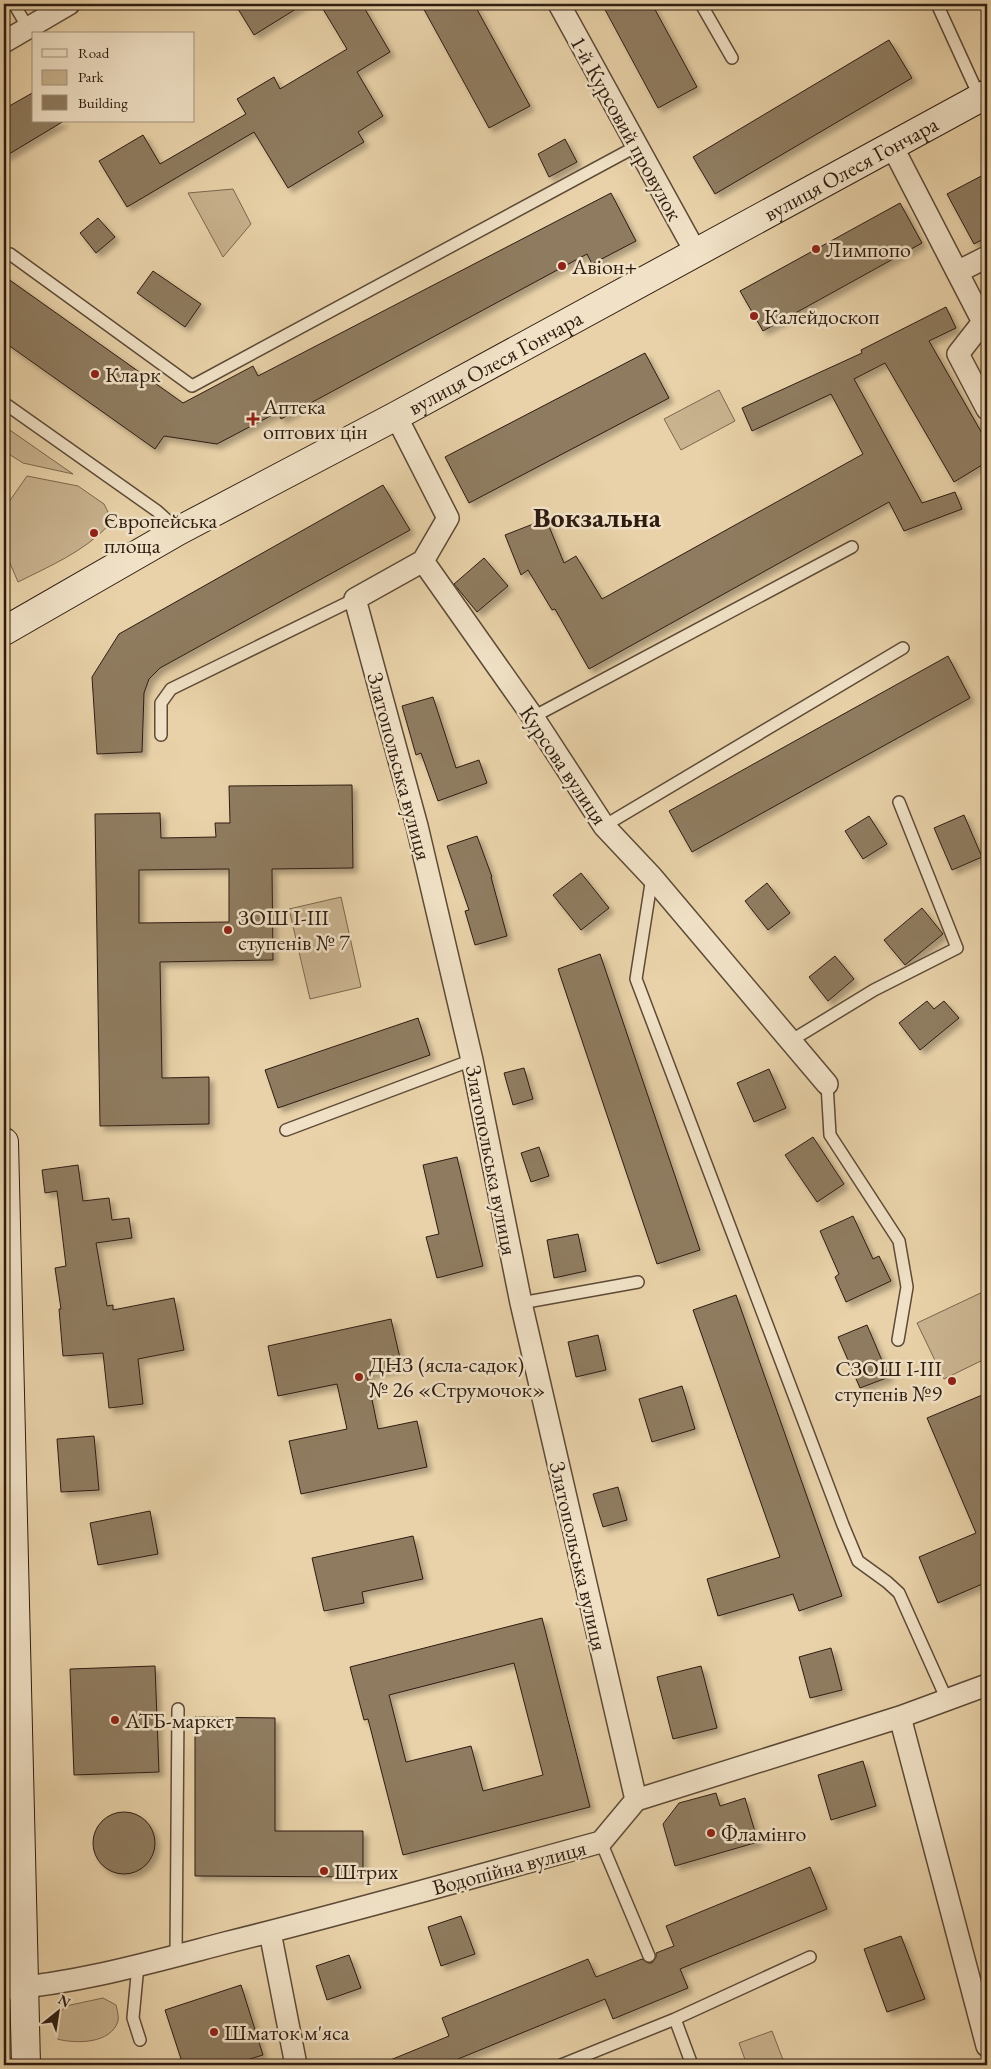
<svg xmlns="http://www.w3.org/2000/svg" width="991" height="2069" font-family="'EB Garamond',serif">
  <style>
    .green { fill: #c9b38f; stroke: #7c6850 }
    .building { fill: #8f7b60; stroke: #2e1c11; fill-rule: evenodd; filter: url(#shadow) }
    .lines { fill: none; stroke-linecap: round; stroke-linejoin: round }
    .lane-casing { stroke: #5d4a37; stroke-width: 14 }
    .street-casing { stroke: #5d4a37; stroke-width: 24 }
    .secondary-casing { stroke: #2e1c11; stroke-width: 30 }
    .lane { stroke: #f1e2c7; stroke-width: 11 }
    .street { stroke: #f1e2c7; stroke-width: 21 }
    .secondary { stroke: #f1e2c7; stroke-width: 28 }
    .poi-dot { fill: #8f2418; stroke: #f1e2c7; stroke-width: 2 }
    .labels { text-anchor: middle; stroke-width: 5; stroke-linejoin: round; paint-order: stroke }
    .street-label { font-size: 22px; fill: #2e1c11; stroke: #f1e2c7 }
    .poi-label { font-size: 22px; fill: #2e1c11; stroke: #f1e2c7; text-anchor: start }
    .district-label { font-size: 28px; font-weight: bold; fill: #2e1c11; stroke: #f1e2c7 }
  </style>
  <defs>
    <filter id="shadow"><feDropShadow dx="4.5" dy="4.5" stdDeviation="2.5" flood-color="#0004"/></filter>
  </defs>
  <rect width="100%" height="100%" fill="#e9d2a9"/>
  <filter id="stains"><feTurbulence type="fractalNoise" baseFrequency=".004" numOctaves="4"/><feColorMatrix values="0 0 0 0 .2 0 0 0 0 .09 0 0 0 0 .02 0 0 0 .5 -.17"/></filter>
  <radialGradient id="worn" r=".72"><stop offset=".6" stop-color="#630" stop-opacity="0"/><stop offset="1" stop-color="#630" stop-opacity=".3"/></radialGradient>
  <!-- green -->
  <path class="green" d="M233 189 251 224 223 257 188 193Z
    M719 390 735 421 681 450 664 419Z
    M4 426 73 474 23 463 4 451Z
    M27 476 78 486 104 504 109 514 108 526C83 552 50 566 18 582L4 549V509Z
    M341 897 361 987 310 999 289 909Z
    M987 1290V1358L944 1379 917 1323Z
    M4 1602 12 1963 4 1972Z
    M103 1998 116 2005C117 2010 119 2016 118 2021 111 2044 76 2044 57 2039V2016L66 2006Z
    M4 2006 8 2007 12 2014 14 2065H4Z
    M772 2031 785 2065H747L739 2043Z"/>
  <!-- building -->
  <path class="building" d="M235 4H304L254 35Z
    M320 4H362L390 52 357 72 383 116 358 132 364 142 288 188 254 132 127 207 99 161 143 135 160 164 246 114 237 99 274 77 280 89 347 49Z
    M421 4H474L530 106 489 128Z
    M602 4H652L697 87 658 108Z
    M889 40 912 78 715 194 693 157Z
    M34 92V121H64L4 157V109Z
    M565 139 577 162 549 177 538 154Z
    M987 173V237L974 244 947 194Z
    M611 193 636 241 592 264 587 254 281 419 278 412 217 444 164 436 155 449 4 342V276L183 403 253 366 258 376Z
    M900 203 922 243 763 331 740 291Z
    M98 218 115 237 96 253 80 233Z
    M153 271 201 304 185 327 137 293Z
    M946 307 956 328 929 341 987 442V462L954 482 885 363 854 379 922 503 955 492 962 509 904 531 889 502 589 669 555 609 552 610 528 570 521 575 505 535 546 519 564 563 576 556 602 599 863 454 831 394 752 431 742 408 862 353 861 350Z
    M645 353 669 398 469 503 445 457Z
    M383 485 410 530 160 668 149 679 144 693 142 752 97 754 92 677 119 634Z
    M484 558 508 586 477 612 454 584Z
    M948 656 970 698 692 852 669 811Z
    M433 697 456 768 479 760 487 783 438 801 421 753 416 755 402 706Z
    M352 785 353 868 272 869 273 960 160 962 162 1078 209 1077V1124L100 1126 95 814 160 813 161 838 216 837 215 823H230L229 786ZM229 869V922L139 923V870Z
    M964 815 982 857 952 870 934 828Z
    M869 816 887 844 863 859 845 831Z
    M477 836 492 877H491L507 936 475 945 465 911 469 910 447 846Z
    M581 873 609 908 581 930 553 895Z
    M767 883 790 913 768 930 745 901Z
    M922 908 943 934 905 965 884 940Z
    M600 954 700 1250 657 1264 558 969Z
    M835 956 854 979 828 1001 809 977Z
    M927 1001 934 1009 944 1001 959 1018 920 1050 899 1023Z
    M418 1018 430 1055 278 1108 265 1070Z
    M524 1068 533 1099 513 1105 504 1073Z
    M769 1069 786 1108 754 1122 737 1083Z
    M813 1137 844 1184 817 1202 785 1155Z
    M539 1147 549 1176 531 1182 521 1153Z
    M457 1157 483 1266 437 1278 426 1237 439 1234 423 1165Z
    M78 1165 83 1201 109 1198 112 1220 129 1218 132 1238 96 1243 107 1306 113 1305V1310L174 1298 184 1350 138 1359 143 1404 109 1408 103 1353 63 1356 59 1309H61L55 1268 66 1266 57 1191 45 1193 42 1170Z
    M853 1216 873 1259 879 1256 891 1281 846 1302 835 1277 839 1274 820 1231Z
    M578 1234 586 1271 554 1278 547 1240Z
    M736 1295 842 1596 799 1611 793 1594 718 1616 707 1579 780 1557 693 1310Z
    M391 1319 402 1367 367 1375 378 1429 417 1421 427 1467 301 1494 289 1441 347 1429 337 1384 278 1396 268 1346Z
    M867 1325 889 1377 860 1388 838 1337Z
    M598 1335 606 1370 576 1377 568 1342Z
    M682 1386 695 1429 652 1442 639 1399Z
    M987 1393V1582L938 1603 919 1557 976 1533 927 1418Z
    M94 1436 99 1490 61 1492 57 1439Z
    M618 1487 627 1520 603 1527 593 1494Z
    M150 1511 158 1554 98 1565 90 1523Z
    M413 1536 423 1579 362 1592 364 1603 324 1611 312 1558Z
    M542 1618 590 1807 403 1855 368 1719 364 1720 350 1667ZM514 1663 543 1775 483 1791 471 1746 406 1762 389 1695Z
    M831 1648 842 1690 810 1698 799 1657Z
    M155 1666 159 1772 74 1775 70 1669Z
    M701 1666 717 1728 673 1739 657 1677Z
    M195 1717 275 1718V1831H363V1877L195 1876Z
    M863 1761 876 1806 831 1820 818 1775Z
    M716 1793 720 1806 745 1798 758 1842 675 1866 663 1824 679 1803Z
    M93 1843a31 31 0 1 1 62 0a31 31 0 1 1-62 0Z
    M810 1867 827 1909 680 1969 688 1988 613 2019 605 1999 458 2059 460 2065H378L449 2036 442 2018 588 1959 596 1977 642 1959 648 1963H652L656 1957V1953L674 1946 666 1926Z
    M461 1916 475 1954 441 1966 428 1927Z
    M901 1936 925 1999 887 2012 864 1949Z
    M349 1955 361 1988 327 2000 316 1966Z
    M241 1985 263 2055 230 2065H183L165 2010Z"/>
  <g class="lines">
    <!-- lane casing -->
    <g class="lane-casing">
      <path id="lane" d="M14 4 28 28
        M701 4 732 58
        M937 4 980 98
        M10 254 192 386 637 146
        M4 403 157 511 178 530
        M533 717 852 547
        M161 735V703L171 689 355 599
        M604 826 903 648
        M652 877 636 979 843 1525 858 1561 887 1582 899 1593 947 1700
        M792 1040 874 990 957 948 899 802
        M827 1084 830 1135 899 1241 907 1287 898 1340
        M286 1130 472 1060
        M521 1303 638 1282
        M601 1842 649 1956
        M176 1956 178 1709
        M138 1965 133 2018 140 2040
        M675 2019 692 2065
        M561 2065 675 2019 810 1957"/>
    </g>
    <!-- street casing -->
    <g class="street-casing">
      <path id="street" d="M559 4 695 251
        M4 42 69 4
        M892 146 983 322 958 354 987 409
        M957 272 987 257
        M396 416 448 518 423 561 533 717 604 826 652 877 827 1084
        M423 561 355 599 417 826 472 1060 521 1303 636 1800
        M900 1717 987 2046
        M270 1932 296 2065
        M4 1989C79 1983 152 1962 225 1943 351 1912 476 1876 601 1842L636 1800 900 1717 987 1685"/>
    </g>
    <!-- secondary casing -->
    <g class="secondary-casing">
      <g id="secondary">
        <path id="s1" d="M4 631 178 531 396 416 987 94"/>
        <path d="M4 1142 26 2065"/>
      </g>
    </g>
    <!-- lane -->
    <use href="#lane" class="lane"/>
    <!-- street -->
    <use href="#street" class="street"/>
    <!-- secondary -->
    <use href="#secondary" class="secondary"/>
  </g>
  <!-- markers -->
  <g class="poi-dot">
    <circle cx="816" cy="249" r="5"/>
    <circle cx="562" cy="266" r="5"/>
    <circle cx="754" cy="316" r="5"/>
    <circle cx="95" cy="374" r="5"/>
    <path d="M250.5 411.5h5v5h5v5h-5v5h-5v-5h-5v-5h5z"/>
    <circle cx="94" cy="533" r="5"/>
    <circle cx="228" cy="930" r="5"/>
    <circle cx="359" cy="1377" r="5"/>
    <circle cx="952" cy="1381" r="5"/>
    <circle cx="115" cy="1720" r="5"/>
    <circle cx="711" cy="1833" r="5"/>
    <circle cx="324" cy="1871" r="5"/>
    <circle cx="214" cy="2032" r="5"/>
  </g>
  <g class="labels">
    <!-- street labels -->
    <g class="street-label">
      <text transform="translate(627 128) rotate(61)" y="8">1-й Курсовий провулок</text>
      <text dy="8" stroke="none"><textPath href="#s1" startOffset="965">вулиця Олеся Гончара</textPath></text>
      <text dy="8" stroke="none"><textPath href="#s1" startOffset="560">вулиця Олеся Гончара</textPath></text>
      <text transform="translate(564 765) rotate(56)" y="8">Курсова вулиця</text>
      <text transform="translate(400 766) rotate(75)" y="8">Златопольська вулиця</text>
      <text transform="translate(492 1160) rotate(79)" y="8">Златопольська вулиця</text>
      <text transform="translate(579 1556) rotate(77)" y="8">Златопольська вулиця</text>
      <text transform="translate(509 1867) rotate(-15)" y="8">Водопійна вулиця</text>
    </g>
    <!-- poi labels -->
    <g class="poi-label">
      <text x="826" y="257">Лимпопо</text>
      <text x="572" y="274">Авіон+</text>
      <text x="764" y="324">Калейдоскоп</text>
      <text x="105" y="382">Кларк</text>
      <text x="263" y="414">Аптека<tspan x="263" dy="25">оптових цін</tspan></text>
      <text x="104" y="528">Європейська<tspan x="104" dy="25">площа</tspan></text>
      <text x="238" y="925">ЗОШ І-ІІІ<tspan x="238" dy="25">ступенів № 7</tspan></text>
      <text x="369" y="1372">ДНЗ (ясла-садок)<tspan x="369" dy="25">№ 26 «Струмочок»</tspan></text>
      <text x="942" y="1376" text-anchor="end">СЗОШ І-ІІІ<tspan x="942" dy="25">ступенів №9</tspan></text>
      <text x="125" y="1728">АТБ-маркет</text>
      <text x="721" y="1841">Фламінго</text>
      <text x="334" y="1879">Штрих</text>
      <text x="224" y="2040">Шматок м'яса</text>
    </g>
    <!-- district labels -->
    <g class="district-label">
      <text x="597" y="527">Вокзальна</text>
    </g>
  </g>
  <!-- margin -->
  <rect width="991" height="2069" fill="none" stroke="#e9d2a9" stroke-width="20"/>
  <rect x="5" y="5" width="981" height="2059" fill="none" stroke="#2e1c11" stroke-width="2.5"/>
  <rect x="10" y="10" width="971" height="2049" fill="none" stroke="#2e1c11"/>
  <!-- legend -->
  <rect x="32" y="32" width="162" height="90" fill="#f1e2c7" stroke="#a3937e"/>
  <rect x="42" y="49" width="25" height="8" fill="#f1e2c7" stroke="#a3937e"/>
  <text x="78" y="58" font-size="15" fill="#2e1c11">Road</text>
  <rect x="42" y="70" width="25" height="15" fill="#c9b38f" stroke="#a3937e"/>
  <text x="78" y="82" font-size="15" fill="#2e1c11">Park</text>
  <rect x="42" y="95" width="25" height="15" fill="#8f7b60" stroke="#a3937e"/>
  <text x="78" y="108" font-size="15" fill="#2e1c11">Building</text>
  <!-- north arrow -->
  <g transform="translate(58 2012) rotate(30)" stroke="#f1e2c7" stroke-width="4" paint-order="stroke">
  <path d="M0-4L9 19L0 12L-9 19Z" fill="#2e1c11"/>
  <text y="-8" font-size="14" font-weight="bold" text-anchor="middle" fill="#2e1c11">N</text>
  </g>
  <rect width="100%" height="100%" filter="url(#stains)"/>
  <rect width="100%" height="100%" fill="url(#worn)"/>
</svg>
